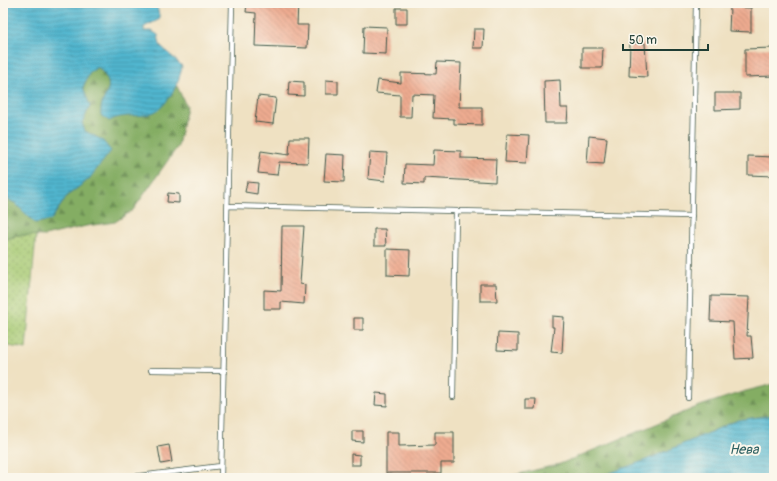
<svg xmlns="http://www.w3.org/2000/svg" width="777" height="481" font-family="Pangolin,sans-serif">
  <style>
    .green { fill: url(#green-dots); stroke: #628353 }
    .forest { fill: url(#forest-firs); stroke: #52754c }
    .water { fill: url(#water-rules); stroke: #387a82 }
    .building { fill: url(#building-back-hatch) }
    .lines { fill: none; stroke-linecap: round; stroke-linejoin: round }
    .service-casing { stroke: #3e5649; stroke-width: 6 }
    .service { stroke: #fff; stroke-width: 4.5 }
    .labels { text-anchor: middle; stroke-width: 4; stroke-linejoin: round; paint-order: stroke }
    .water-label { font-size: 14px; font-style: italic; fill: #2e6162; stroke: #fbf7ec }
  </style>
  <defs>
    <pattern id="green-dots" width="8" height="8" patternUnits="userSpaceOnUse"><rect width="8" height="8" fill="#a6c972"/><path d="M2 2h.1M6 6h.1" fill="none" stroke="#87a45e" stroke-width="1.8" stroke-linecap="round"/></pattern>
    <pattern id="forest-firs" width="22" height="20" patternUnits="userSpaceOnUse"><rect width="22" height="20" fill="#84ad64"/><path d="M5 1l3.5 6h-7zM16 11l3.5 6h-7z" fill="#6b8e53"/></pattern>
    <pattern id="water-rules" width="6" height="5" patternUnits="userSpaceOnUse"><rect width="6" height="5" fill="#51b6cf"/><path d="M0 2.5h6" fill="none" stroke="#4395a9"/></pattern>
    <pattern id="building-back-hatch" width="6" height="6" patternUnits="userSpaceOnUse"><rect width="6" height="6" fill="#eeab90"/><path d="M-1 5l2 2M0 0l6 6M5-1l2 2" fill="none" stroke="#c08c76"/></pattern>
  </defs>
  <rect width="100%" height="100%" fill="#fbf7ec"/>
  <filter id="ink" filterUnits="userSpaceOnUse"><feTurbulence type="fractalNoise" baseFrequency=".025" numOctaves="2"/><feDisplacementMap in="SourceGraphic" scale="8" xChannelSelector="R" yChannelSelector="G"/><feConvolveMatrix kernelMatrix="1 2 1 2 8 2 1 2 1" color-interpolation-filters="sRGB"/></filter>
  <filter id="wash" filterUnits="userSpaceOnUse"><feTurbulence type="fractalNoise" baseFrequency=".012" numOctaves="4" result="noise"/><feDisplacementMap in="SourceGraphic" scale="16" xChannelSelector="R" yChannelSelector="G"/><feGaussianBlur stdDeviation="0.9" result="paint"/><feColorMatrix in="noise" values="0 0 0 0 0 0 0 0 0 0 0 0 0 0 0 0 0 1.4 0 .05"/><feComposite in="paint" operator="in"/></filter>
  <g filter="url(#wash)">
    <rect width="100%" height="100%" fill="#efe1c2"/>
    <!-- green -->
    <path class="green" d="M20 235H36L26 349 3 345V240Z"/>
    <!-- forest -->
    <path class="forest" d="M98 67C121 91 99 91 101 115H127L169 97 177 86 186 106 178 146 133 210 115 222 86 226 45 236 20 235 3 240V197L15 203 35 223 51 220 67 196 89 179 102 140 85 131 82 123 90 106 83 87 90 72Z
      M774 384V415L738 420 646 460 596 478H503L560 464 697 407 742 392Z"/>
    <!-- water -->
    <path class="water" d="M3 3H156L160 19 144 27V31H152L158 35 160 45 182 66C180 81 168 106 154 112 140 119 125 112 109 121L101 115C99 92 121 91 98 67L90 72 83 87 90 106 82 123 85 131 102 140 111 151 89 179 67 196 51 220 35 223 15 203 3 197Z
      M774 415V478H596L646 460 738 420Z"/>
    <g id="blocks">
      <!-- building -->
      <path class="building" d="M247 3H298L297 25H308L307 48 255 46 256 13 246 12Z
        M730 7 751 8V32L729 31Z
        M396 8H407V24H396Z
        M364 26 387 27 386 54 363 53Z
        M474 29H484L483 48H473Z
        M630 43H645L647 77 629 76Z
        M582 48H603L602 68H582Z
        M773 48 774 76 745 77V49Z
        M437 62 461 63 459 107H482V125L454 124V119L433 118 434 95 412 94 411 117H400V95L376 93 378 80 401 83V73L436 74Z
        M326 80 338 81V94H326Z
        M560 80 561 108H568L567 123H545L544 81Z
        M289 81 304 82V96L288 95Z
        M715 93H740V109L715 110Z
        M258 96 276 98 273 124 255 122Z
        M507 134 529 135 527 163 505 162Z
        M589 136 607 138 604 164 587 163Z
        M290 138H309L308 163 279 162 277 175 258 173 261 151 289 155Z
        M434 150 461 151V158L496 159 495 182 424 178V184L404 183 405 164 433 165Z
        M370 152 387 153 385 181 368 179Z
        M326 154 345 155 344 182 324 181Z
        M748 156 774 157V176L748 175Z
        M247 182 258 183 257 194 245 192Z
        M168 193 179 194V203L167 202Z
        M282 226H304L300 284 305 285 304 304 281 302V309H264V290L281 291Z
        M374 229H385L386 246H374Z
        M387 249 410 250 409 276 387 275Z
        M480 284H496L497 301H480Z
        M711 296 749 297 747 336H751L753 358 735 359 733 322 710 321Z
        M552 316 564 317 562 353 551 352 554 327H552Z
        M354 318H363V330H354Z
        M498 333 518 334V351L497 350Z
        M376 393 387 394V406L375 405Z
        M525 399H536L535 409H525Z
        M352 431H363V442L352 441Z
        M386 432H399V446L435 445V432H454V463H441V473H386Z
        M169 445 172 462 161 464 158 447Z
        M351 454 360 455V465H351Z"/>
    </g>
  </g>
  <g filter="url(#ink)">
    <use href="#blocks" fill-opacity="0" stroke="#3e5649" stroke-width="1"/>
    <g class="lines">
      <!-- service casing -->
      <g class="service-casing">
        <path id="service" d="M228 206 692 216
          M151 370 225 371
          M453 397 456 211
          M688 398 696 3
          M123 478 221 466
          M221 478 232 3"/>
      </g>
      <!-- service -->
      <use href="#service" class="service"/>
    </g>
  </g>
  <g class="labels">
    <!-- water labels -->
    <g class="water-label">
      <text x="744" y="454">Нева</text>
    </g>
  </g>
  <!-- margin -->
  <rect width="777" height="481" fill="none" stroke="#fbf7ec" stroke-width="16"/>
  <!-- scale -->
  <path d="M623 44v6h85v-6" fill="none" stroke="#1f3d34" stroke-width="2"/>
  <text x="629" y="44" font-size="12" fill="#1f3d34" stroke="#fbf7ec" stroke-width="3" paint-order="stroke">50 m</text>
</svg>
